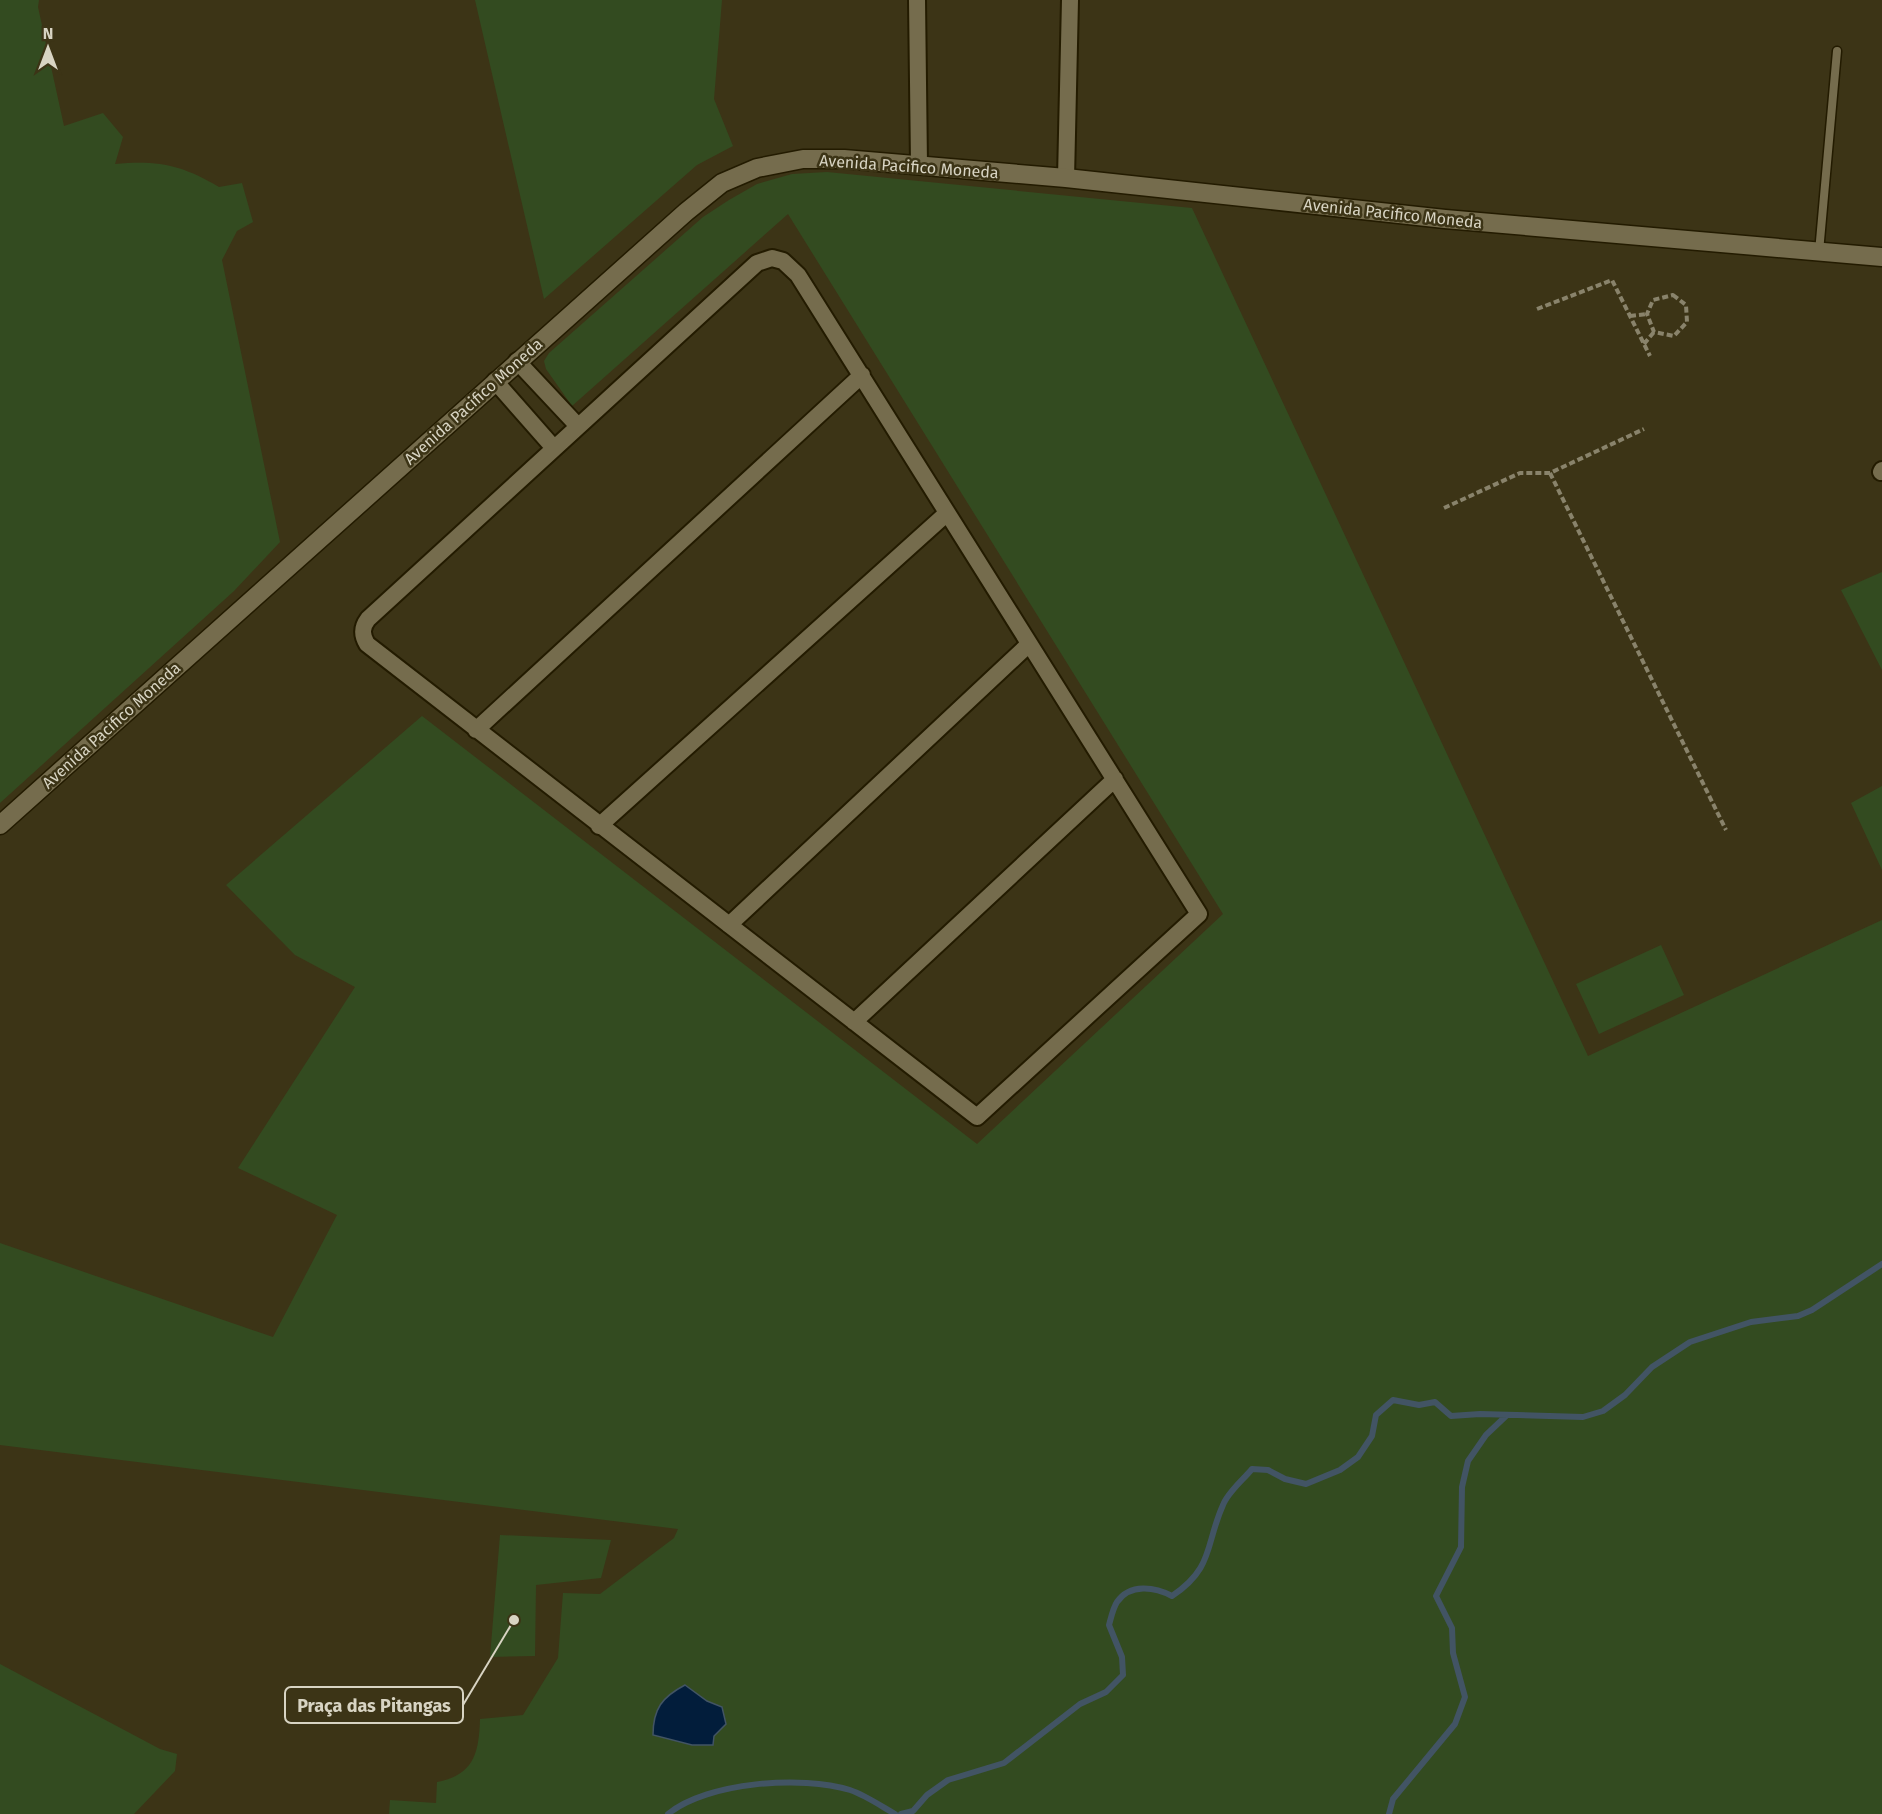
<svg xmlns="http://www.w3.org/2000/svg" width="1882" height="1814" font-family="'Fira Sans',sans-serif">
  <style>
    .green { fill: #334b20 }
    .water { fill: #021d3b; stroke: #425464; stroke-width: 1.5 }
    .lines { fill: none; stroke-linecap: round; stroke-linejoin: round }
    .stream { stroke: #425464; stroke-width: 6 }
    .lane-casing { stroke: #231b00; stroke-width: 11 }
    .street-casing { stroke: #231b00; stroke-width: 20 }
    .secondary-casing { stroke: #231b00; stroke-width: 21 }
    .path { stroke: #89836b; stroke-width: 4; stroke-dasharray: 6 3; stroke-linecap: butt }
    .lane { stroke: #756c4d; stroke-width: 8 }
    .street { stroke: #756c4d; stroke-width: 16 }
    .secondary { stroke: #756c4d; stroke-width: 18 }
    .labels { text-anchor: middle; stroke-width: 5; stroke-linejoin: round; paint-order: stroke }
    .street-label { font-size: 16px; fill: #d8d4c3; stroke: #3c3416 }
    .leader { fill: none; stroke: #d8d4c3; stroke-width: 2 }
    .callout-dot { fill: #d8d4c3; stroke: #3c3416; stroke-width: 2 }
    .callout { fill: #3c3416; stroke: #d8d4c3; stroke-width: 2 }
    .callout-label { font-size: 18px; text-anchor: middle; font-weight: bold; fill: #d8d4c3 }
  </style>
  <rect width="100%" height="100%" fill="#3c3416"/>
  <!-- green -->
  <path class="green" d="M0 0H39L38 7 64 126 103 113 123 137 115 164C158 160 182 165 219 187L242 183 253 222 237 231 222 260 280 542 234 591 0 803Z
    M475 0H722L714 99 733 146 697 165 544 299Z
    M827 172 1192 208 1588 1056 1882 920V1814H389L390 1800 436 1803 437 1782C474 1775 479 1753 480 1719L523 1715 558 1658 563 1593 600 1594 674 1538 678 1529 0 1445V1243L273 1337 337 1215 238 1168 355 987 295 955 226 885 422 716 977 1144 1223 914 788 214 572 406 546 369 544 361 549 353 703 217 729 200 757 184 792 174Z
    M1882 572V670L1841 590Z
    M1882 786V870L1851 803Z
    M1661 945 1684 995 1599 1034 1576 984Z
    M500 1535 611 1540 601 1578 536 1585 535 1656 490 1657Z
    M0 1664 160 1749 177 1754 175 1771 134 1814H0Z"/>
  <!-- water -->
  <path class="water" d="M685 1685 707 1701 722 1707 726 1724 714 1736 713 1745H692L653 1735C653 1709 662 1697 685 1685Z"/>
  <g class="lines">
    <!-- stream -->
    <path class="stream" d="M668 1814C707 1782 802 1775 850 1790 865 1795 881 1806 895 1814
      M901 1814 913 1811 927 1795 948 1780 1004 1763 1080 1704 1106 1692 1123 1675 1122 1657 1109 1625C1111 1618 1113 1608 1117 1602 1130 1583 1155 1587 1172 1596 1214 1568 1205 1545 1223 1505 1228 1492 1243 1480 1252 1469L1268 1470 1285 1479 1306 1484 1340 1470 1358 1457 1372 1436 1376 1415 1393 1400 1419 1405 1435 1402 1451 1416 1480 1414 1583 1417 1603 1411 1625 1395 1652 1367 1690 1342 1751 1322 1798 1316 1812 1310 1882 1264
      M1389 1814 1393 1799 1455 1724 1465 1697 1453 1653 1452 1628 1436 1596 1461 1547 1462 1487 1468 1461 1486 1435 1506 1416"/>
    <!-- lane casing -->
    <g class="lane-casing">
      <path id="lane" d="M1819 252 1837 51"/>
    </g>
    <!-- street casing -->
    <g class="street-casing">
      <path id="street" d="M917 0 919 164
        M1066 178 1070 0
        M772 258 783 261 798 275 1199 914 977 1117 367 644C361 634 362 627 368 619L757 263Z
        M517 361 577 425
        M495 381 553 447
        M1881 472 1882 470
        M476 730 862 375
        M599 826 946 514
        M729 925 1028 645
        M854 1022 1115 779"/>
    </g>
    <!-- secondary casing -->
    <g class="secondary-casing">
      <path id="secondary" d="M0 825 686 212 722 183 757 168 803 159H844L1066 178 1445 219 1882 257"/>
    </g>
    <!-- path -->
    <path class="path" d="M1673 295 1686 305 1687 322 1674 336 1654 332 1647 314 1653 300Z
      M1537 309 1612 280 1650 356
      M1630 316 1647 314
      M1644 344 1654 332
      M1550 473 1726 830
      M1444 508 1520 473H1550L1644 429"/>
    <!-- lane -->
    <use href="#lane" class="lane"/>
    <!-- street -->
    <use href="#street" class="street"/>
    <!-- secondary -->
    <use href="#secondary" class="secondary"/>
  </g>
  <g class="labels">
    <!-- street labels -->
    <g class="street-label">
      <text transform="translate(909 166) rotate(4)" y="6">Avenida Pacifico Moneda</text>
      <text transform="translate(1393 213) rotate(6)" y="6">Avenida Pacifico Moneda</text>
      <text transform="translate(473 401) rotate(-42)" y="6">Avenida Pacifico Moneda</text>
      <text transform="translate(111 725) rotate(-42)" y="6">Avenida Pacifico Moneda</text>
    </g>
  </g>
  <!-- callouts -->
  <path class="leader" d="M514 1620L463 1705"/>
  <circle class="callout-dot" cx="514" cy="1620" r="6"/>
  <rect class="callout" x="285" y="1687" width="178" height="36" rx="6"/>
  <g class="callout-label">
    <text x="374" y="1712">Praça das Pitangas</text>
  </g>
  <!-- north arrow -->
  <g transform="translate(48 48)" stroke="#3c3416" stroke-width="4.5" paint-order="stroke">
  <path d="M0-4.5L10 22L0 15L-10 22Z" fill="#d8d4c3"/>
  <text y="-9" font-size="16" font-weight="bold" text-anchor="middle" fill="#d8d4c3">N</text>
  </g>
</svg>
